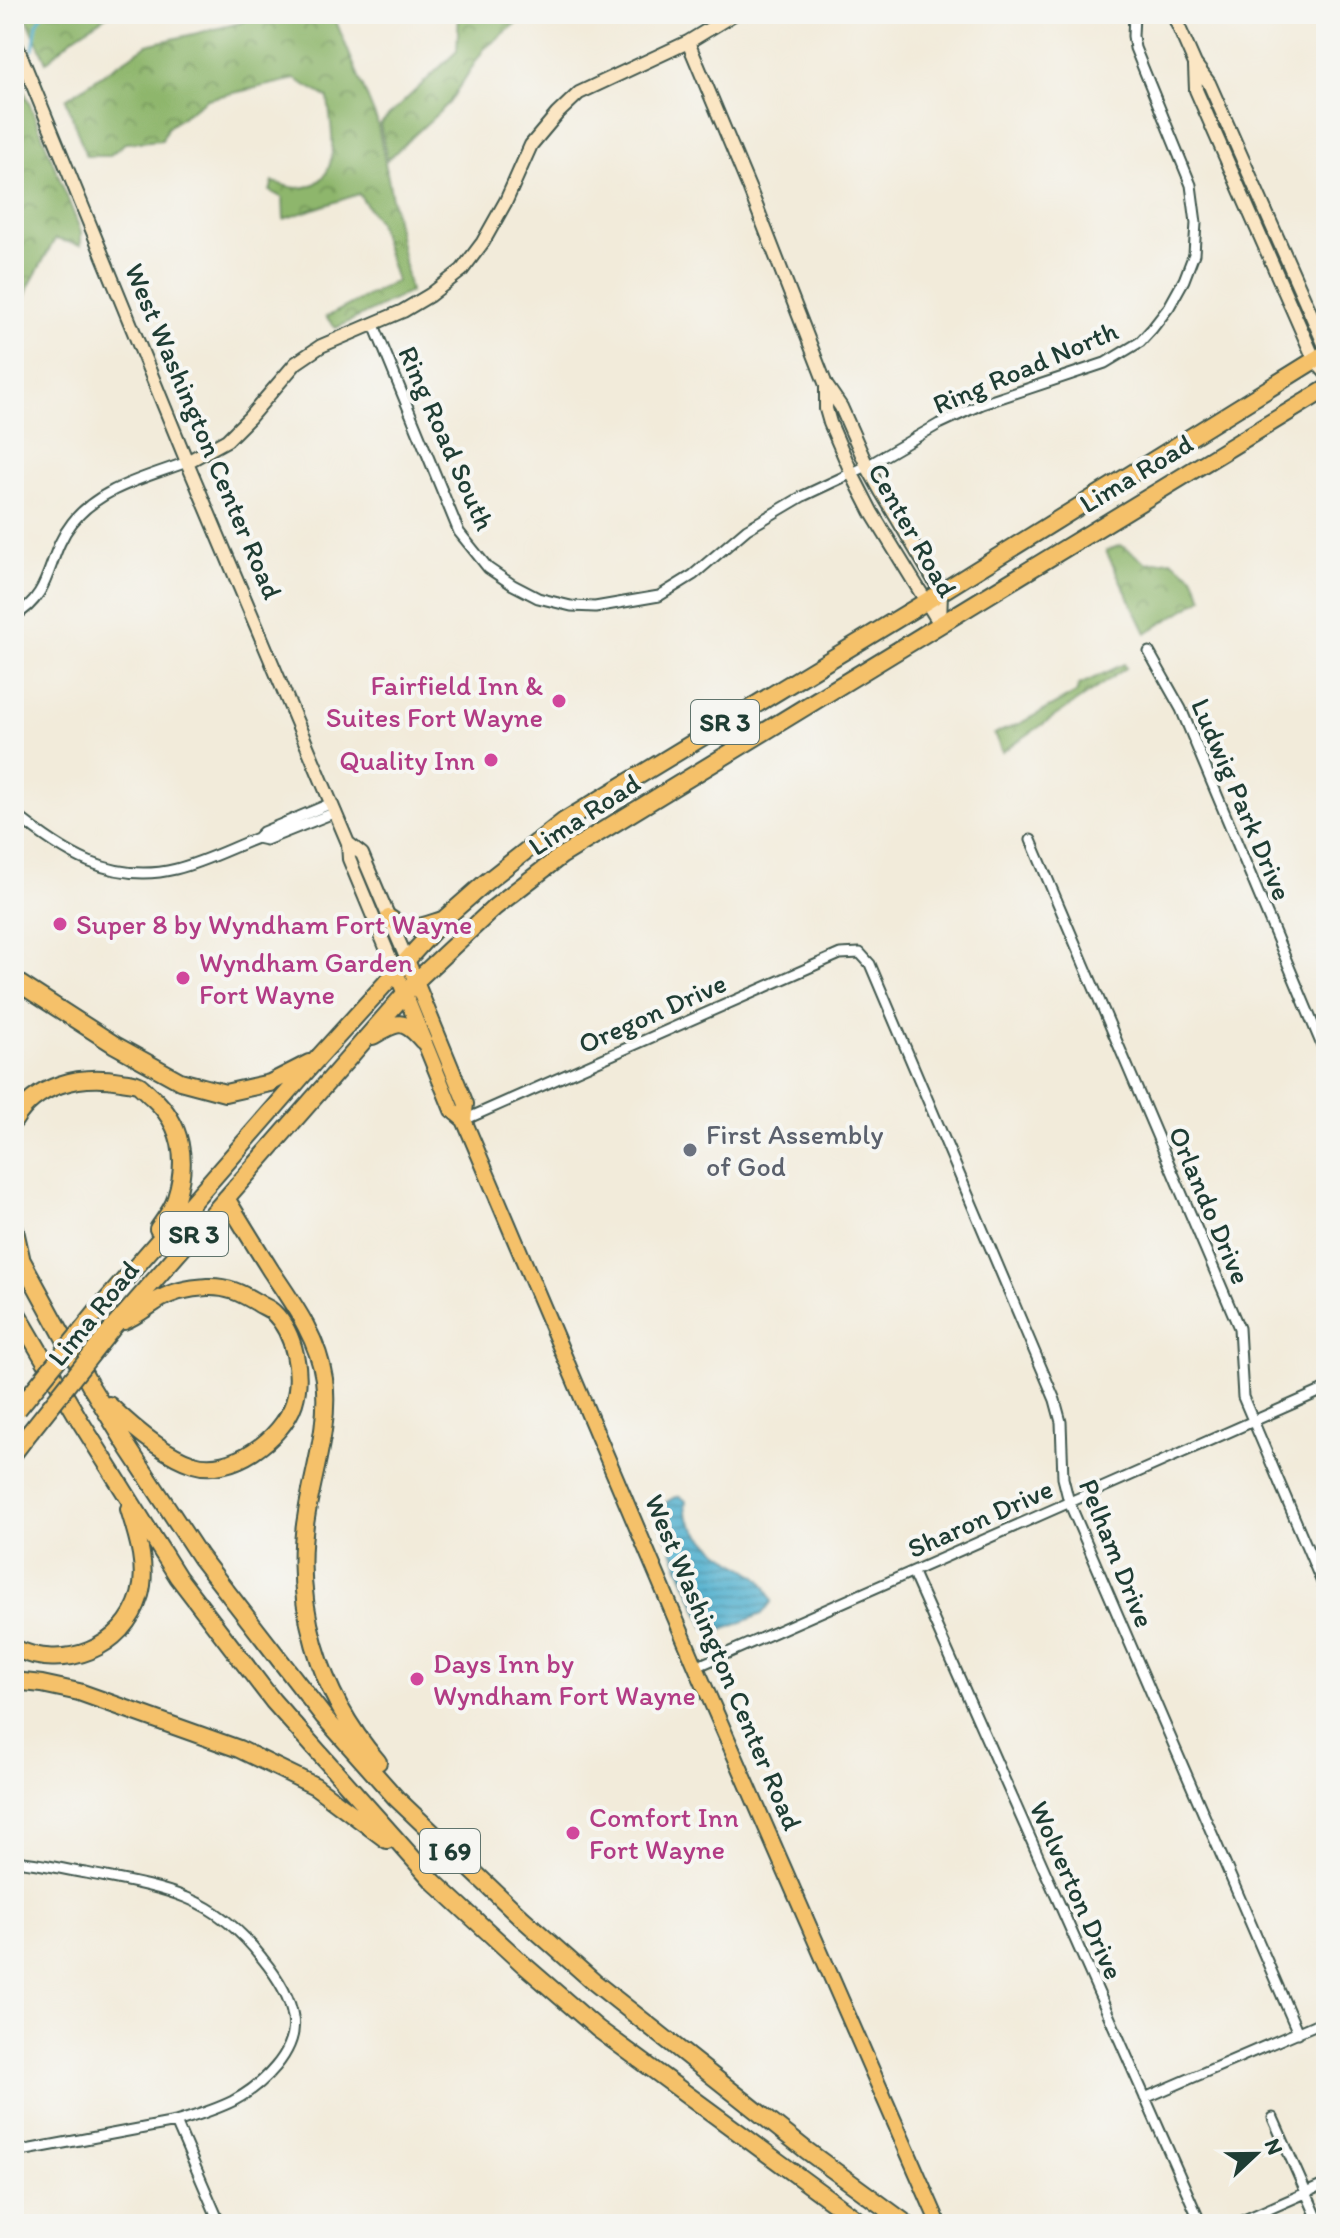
<svg xmlns="http://www.w3.org/2000/svg" width="1340" height="2238" font-family="Itim,sans-serif">
  <style>
    .forest { fill: url(#forest-crowns); stroke: #567a50; stroke-width: 2 }
    .water { fill: url(#water-rules); stroke: #367680; stroke-width: 2 }
    .lines { fill: none; stroke-linecap: round; stroke-linejoin: round }
    .stream { stroke: #4eaecd; stroke-width: 3 }
    .street-casing { stroke: #3f574d; stroke-width: 13 }
    .secondary-casing { stroke: #3f574d; stroke-width: 16 }
    .primary-casing { stroke: #3f574d; stroke-width: 18 }
    .highway-casing { stroke: #3f574d; stroke-width: 20 }
    .street { stroke: #fff; stroke-width: 9 }
    .secondary { stroke: #fbe6c4; stroke-width: 12 }
    .primary { stroke: #f5c16b; stroke-width: 14 }
    .highway { stroke: #f5c16b; stroke-width: 16 }
    .highway-bridge-casing { stroke: #3f574d; stroke-width: 20; stroke-linecap: butt }
    .highway-bridge { stroke: #f5c16b; stroke-width: 16 }
    .hotel-dot { fill: #d1479c; stroke: #f6f6f2; stroke-width: 3 }
    .worship-dot { fill: #6b7280; stroke: #f6f6f2; stroke-width: 3 }
    .labels { text-anchor: middle; stroke-width: 8; stroke-linejoin: round; paint-order: stroke }
    .shield { fill: #f6f6f2; stroke: #60746d; stroke-width: 2 }
    .shield-label { font-size: 26px; font-weight: bold; fill: #1f3d34 }
    .street-label { font-size: 28px; fill: #1f3d34; stroke: #f6f6f2 }
    .hotel-label { font-size: 28px; fill: #b23c85; stroke: #f6f6f2; text-anchor: start }
    .worship-label { font-size: 28px; fill: #5b616d; stroke: #f6f6f2; text-anchor: start }
  </style>
  <defs>
    <pattern id="forest-crowns" width="20" height="18" patternUnits="userSpaceOnUse" patternTransform="scale(2)"><rect width="20" height="18" fill="#8eb66c"/><path d="M2 6a3 3 0 1 1 6 0M12 15a3 3 0 1 1 6 0" fill="none" stroke="#73955a"/></pattern>
    <pattern id="water-rules" width="6" height="5" patternUnits="userSpaceOnUse" patternTransform="scale(2)"><rect width="6" height="5" fill="#4eaecd"/><path d="M0 2.5h6" fill="none" stroke="#408fa7"/></pattern>
  </defs>
  <rect width="100%" height="100%" fill="#f6f6f2"/>
  <filter id="ink" filterUnits="userSpaceOnUse"><feTurbulence type="fractalNoise" baseFrequency=".0125" numOctaves="2"/><feDisplacementMap in="SourceGraphic" scale="16" xChannelSelector="R" yChannelSelector="G"/><feConvolveMatrix kernelMatrix="1 2 1 2 8 2 1 2 1" color-interpolation-filters="sRGB"/></filter>
  <filter id="wash" filterUnits="userSpaceOnUse"><feTurbulence type="fractalNoise" baseFrequency=".006" numOctaves="4" result="noise"/><feDisplacementMap in="SourceGraphic" scale="32" xChannelSelector="R" yChannelSelector="G"/><feGaussianBlur stdDeviation="1.8" result="paint"/><feColorMatrix in="noise" values="0 0 0 0 0 0 0 0 0 0 0 0 0 0 0 0 0 1.4 0 .05"/><feComposite in="paint" operator="in"/></filter>
  <g filter="url(#wash)">
    <rect width="100%" height="100%" fill="#f2ebda"/>
    <!-- forest -->
    <path class="forest" d="M25 14H109L74 37 46 62Z
      M260 14H333L377 121 410 292 336 328 326 317 396 281 378 222 359 194 284 219 283 198 270 191 273 182C281 184 291 188 299 188 345 185 331 130 328 98L295 79 207 99 167 128 162 140 125 143 109 156H86L66 99 147 45 240 23Z
      M459 14H524L526 16 484 49 449 103 387 160 380 124 457 51Z
      M14 65 81 232V245L55 239 29 286 14 328Z
      M1121 545 1147 563 1171 560 1193 576 1203 598 1146 633 1106 551Z
      M1124 664 1126 668 1002 752 994 734 1019 724 1076 693 1079 685Z"/>
    <!-- water -->
    <path class="water" d="M680 1496 686 1501C680 1521 713 1548 729 1558 739 1566 751 1570 760 1579 766 1586 769 1593 772 1601L762 1614 720 1631 711 1632 705 1627 660 1523C658 1507 665 1500 680 1496Z"/>
    <g class="lines">
      <!-- stream -->
      <path class="stream" d="M33 49 37 24 43 14
        M14 248 20 246 22 248 19 272 14 276"/>
    </g>
  </g>
  <g filter="url(#ink)">
    <g class="lines">
      <!-- street casing -->
      <g class="street-casing">
        <path id="street" d="M374 325 459 532 488 568 513 585 538 598 571 606 595 607 659 596 693 575 747 529 803 496 867 466 939 424 982 404 1105 363 1140 342 1152 329 1169 307 1184 280 1194 254 1196 223 1191 185 1135 48 1133 36 1134 14
          M14 616C54 594 46 556 72 523 99 488 147 477 187 462
          M1149 652 1181 709 1326 1055
          M14 813C62 852 111 885 176 869 204 862 231 848 257 838L263 832 332 803
          M257 838 266 840 336 812
          M1031 840 1239 1328 1243 1397 1326 1592
          M464 1120 840 954 860 953 870 964 1055 1400 1061 1422 1063 1478 1069 1502 1298 2033
          M913 1573 1201 2224
          M696 1667 1326 1389
          M14 1861C39 1863 62 1869 86 1873 120 1880 155 1885 187 1898 217 1910 243 1933 262 1958 275 1974 290 1996 293 2017 299 2052 261 2086 233 2101 215 2110 195 2116 176 2122L26 2150H14
          M1145 2098 1326 2020
          M1273 2118 1320 2224
          M176 2122 220 2224
          M1235 2224 1326 2184"/>
      </g>
      <!-- secondary casing -->
      <g class="secondary-casing">
        <path id="secondary" d="M1173 14 1195 64 1209 83 1326 348
          M14 39 187 462 348 843 349 859 396 972
          M688 42 750 190 826 385 841 407 867 466 882 493 941 592 940 624
          M1195 66 1196 90 1315 361 1326 373
          M826 385V409L830 423 852 474 872 513 940 624
          M187 462 227 440 249 418 296 363 321 346 403 311 430 295 462 270 483 242 506 201 531 145 557 114 579 93 688 42 734 14
          M348 843 362 854 407 960"/>
      </g>
      <!-- primary casing -->
      <g class="primary-casing">
        <path id="primary" d="M407 960 466 1104 464 1120
          M396 972 452 1110 464 1120 696 1667 939 2224"/>
      </g>
      <!-- highway casing -->
      <g class="highway-casing">
        <path id="highway" d="M389 918C410 933 418 928 442 920
          M14 980 115 1045 180 1081 225 1093 270 1083 309 1063
          M373 1036C398 1021 403 1018 423 1041
          M14 1121C36 1084 80 1074 121 1081 126 1082 134 1082 139 1085 143 1088 148 1094 152 1097 182 1124 188 1160 176 1198 173 1209 164 1220 158 1229
          M226 1198C241 1223 256 1247 271 1271 294 1305 318 1338 324 1379 330 1424 314 1469 307 1512 291 1601 319 1694 378 1762
          M14 1226 21 1257
          M14 1246 91 1387 129 1449 200 1557 324 1717 396 1798 522 1918 594 1982 806 2150 907 2224
          M14 1308 80 1421 178 1577 273 1701 434 1882 524 1965 598 2029 863 2224
          M99 1309 317 1059 443 920 485 883 564 821 922 604 1326 353
          M111 1330 416 981 495 907 561 856 1326 389
          M109 1405C131 1426 164 1455 193 1464 231 1476 282 1439 294 1403 303 1375 295 1333 273 1312 269 1308 262 1306 258 1303 241 1293 227 1286 207 1287 191 1288 174 1291 160 1299 148 1306 137 1316 124 1321
          M14 1453 30 1432
          M14 1648C63 1672 124 1649 140 1595 148 1567 137 1535 129 1509
          M14 1681 42 1684 79 1692 239 1749 315 1786 387 1840"/>
      </g>
      <!-- street -->
      <use href="#street" class="street"/>
      <!-- secondary -->
      <use href="#secondary" class="secondary"/>
      <!-- primary -->
      <use href="#primary" class="primary"/>
      <!-- highway -->
      <use href="#highway" class="highway"/>
      <!-- highway-bridge casing -->
      <g class="highway-bridge-casing">
        <path id="highway-bridge" d="M18 1409 99 1309
          M30 1432 111 1330"/>
      </g>
      <!-- highway-bridge -->
      <use href="#highway-bridge" class="highway-bridge"/>
    </g>
  </g>
  <!-- markers -->
  <g class="hotel-dot">
    <circle cx="559" cy="701" r="8"/>
    <circle cx="491" cy="760" r="8"/>
    <circle cx="60" cy="924" r="8"/>
    <circle cx="183" cy="978" r="8"/>
    <circle cx="417" cy="1679" r="8"/>
    <circle cx="573" cy="1833" r="8"/>
  </g>
  <circle class="worship-dot" cx="690" cy="1150" r="8"/>
  <g class="labels">
    <!-- shield labels -->
    <g class="shield">
      <rect x="691" y="700" width="68" height="44" rx="6"/>
      <rect x="160" y="1212" width="68" height="44" rx="6"/>
      <rect x="420" y="1829" width="60" height="44" rx="6"/>
    </g>
    <g class="shield-label">
      <text x="725" y="731">SR 3</text>
      <text x="194" y="1243">SR 3</text>
      <text x="450" y="1860">I 69</text>
    </g>
    <!-- street labels -->
    <g class="street-label">
      <text transform="translate(1025 367) rotate(-23)" y="10">Ring Road North</text>
      <text transform="translate(204 431) rotate(67)" y="10">West Washington Center Road</text>
      <text transform="translate(447 438) rotate(66)" y="10">Ring Road South</text>
      <text transform="translate(1136 473) rotate(-31)" y="10">Lima Road</text>
      <text transform="translate(913 530) rotate(60)" y="10">Center Road</text>
      <text transform="translate(1242 799) rotate(67)" y="10">Ludwig Park Drive</text>
      <text transform="translate(584 814) rotate(-33)" y="10">Lima Road</text>
      <text transform="translate(652 1013) rotate(-24)" y="10">Oregon Drive</text>
      <text transform="translate(1210 1205) rotate(67)" y="10">Orlando Drive</text>
      <text transform="translate(93 1313) rotate(-51)" y="10">Lima Road</text>
      <text transform="translate(980 1518) rotate(-24)" y="10">Sharon Drive</text>
      <text transform="translate(1117 1553) rotate(68)" y="10">Pelham Drive</text>
      <text transform="translate(724 1662) rotate(67)" y="10">West Washington Center Road</text>
      <text transform="translate(1077 1890) rotate(66)" y="10">Wolverton Drive</text>
    </g>
    <!-- hotel labels -->
    <g class="hotel-label">
      <text x="543" y="695" text-anchor="end">Fairfield Inn &amp;<tspan x="543" dy="32">Suites Fort Wayne</tspan></text>
      <text x="475" y="770" text-anchor="end">Quality Inn</text>
      <text x="76" y="934">Super 8 by Wyndham Fort Wayne</text>
      <text x="199" y="972">Wyndham Garden<tspan x="199" dy="32">Fort Wayne</tspan></text>
      <text x="433" y="1673">Days Inn by<tspan x="433" dy="32">Wyndham Fort Wayne</tspan></text>
      <text x="589" y="1827">Comfort Inn<tspan x="589" dy="32">Fort Wayne</tspan></text>
    </g>
    <!-- worship labels -->
    <g class="worship-label">
      <text x="706" y="1144">First Assembly<tspan x="706" dy="32">of God</tspan></text>
    </g>
  </g>
  <!-- margin -->
  <rect width="1340" height="2238" fill="none" stroke="#f6f6f2" stroke-width="48"/>
  <!-- north arrow -->
  <g transform="translate(1256 2154) rotate(68)" stroke="#f6f6f2" stroke-width="6" paint-order="stroke">
  <path d="M0-6L14 30L0 20L-14 30Z" fill="#1f3d34"/>
  <text y="-12" font-size="22" font-weight="bold" text-anchor="middle" fill="#1f3d34">N</text>
  </g>
</svg>
